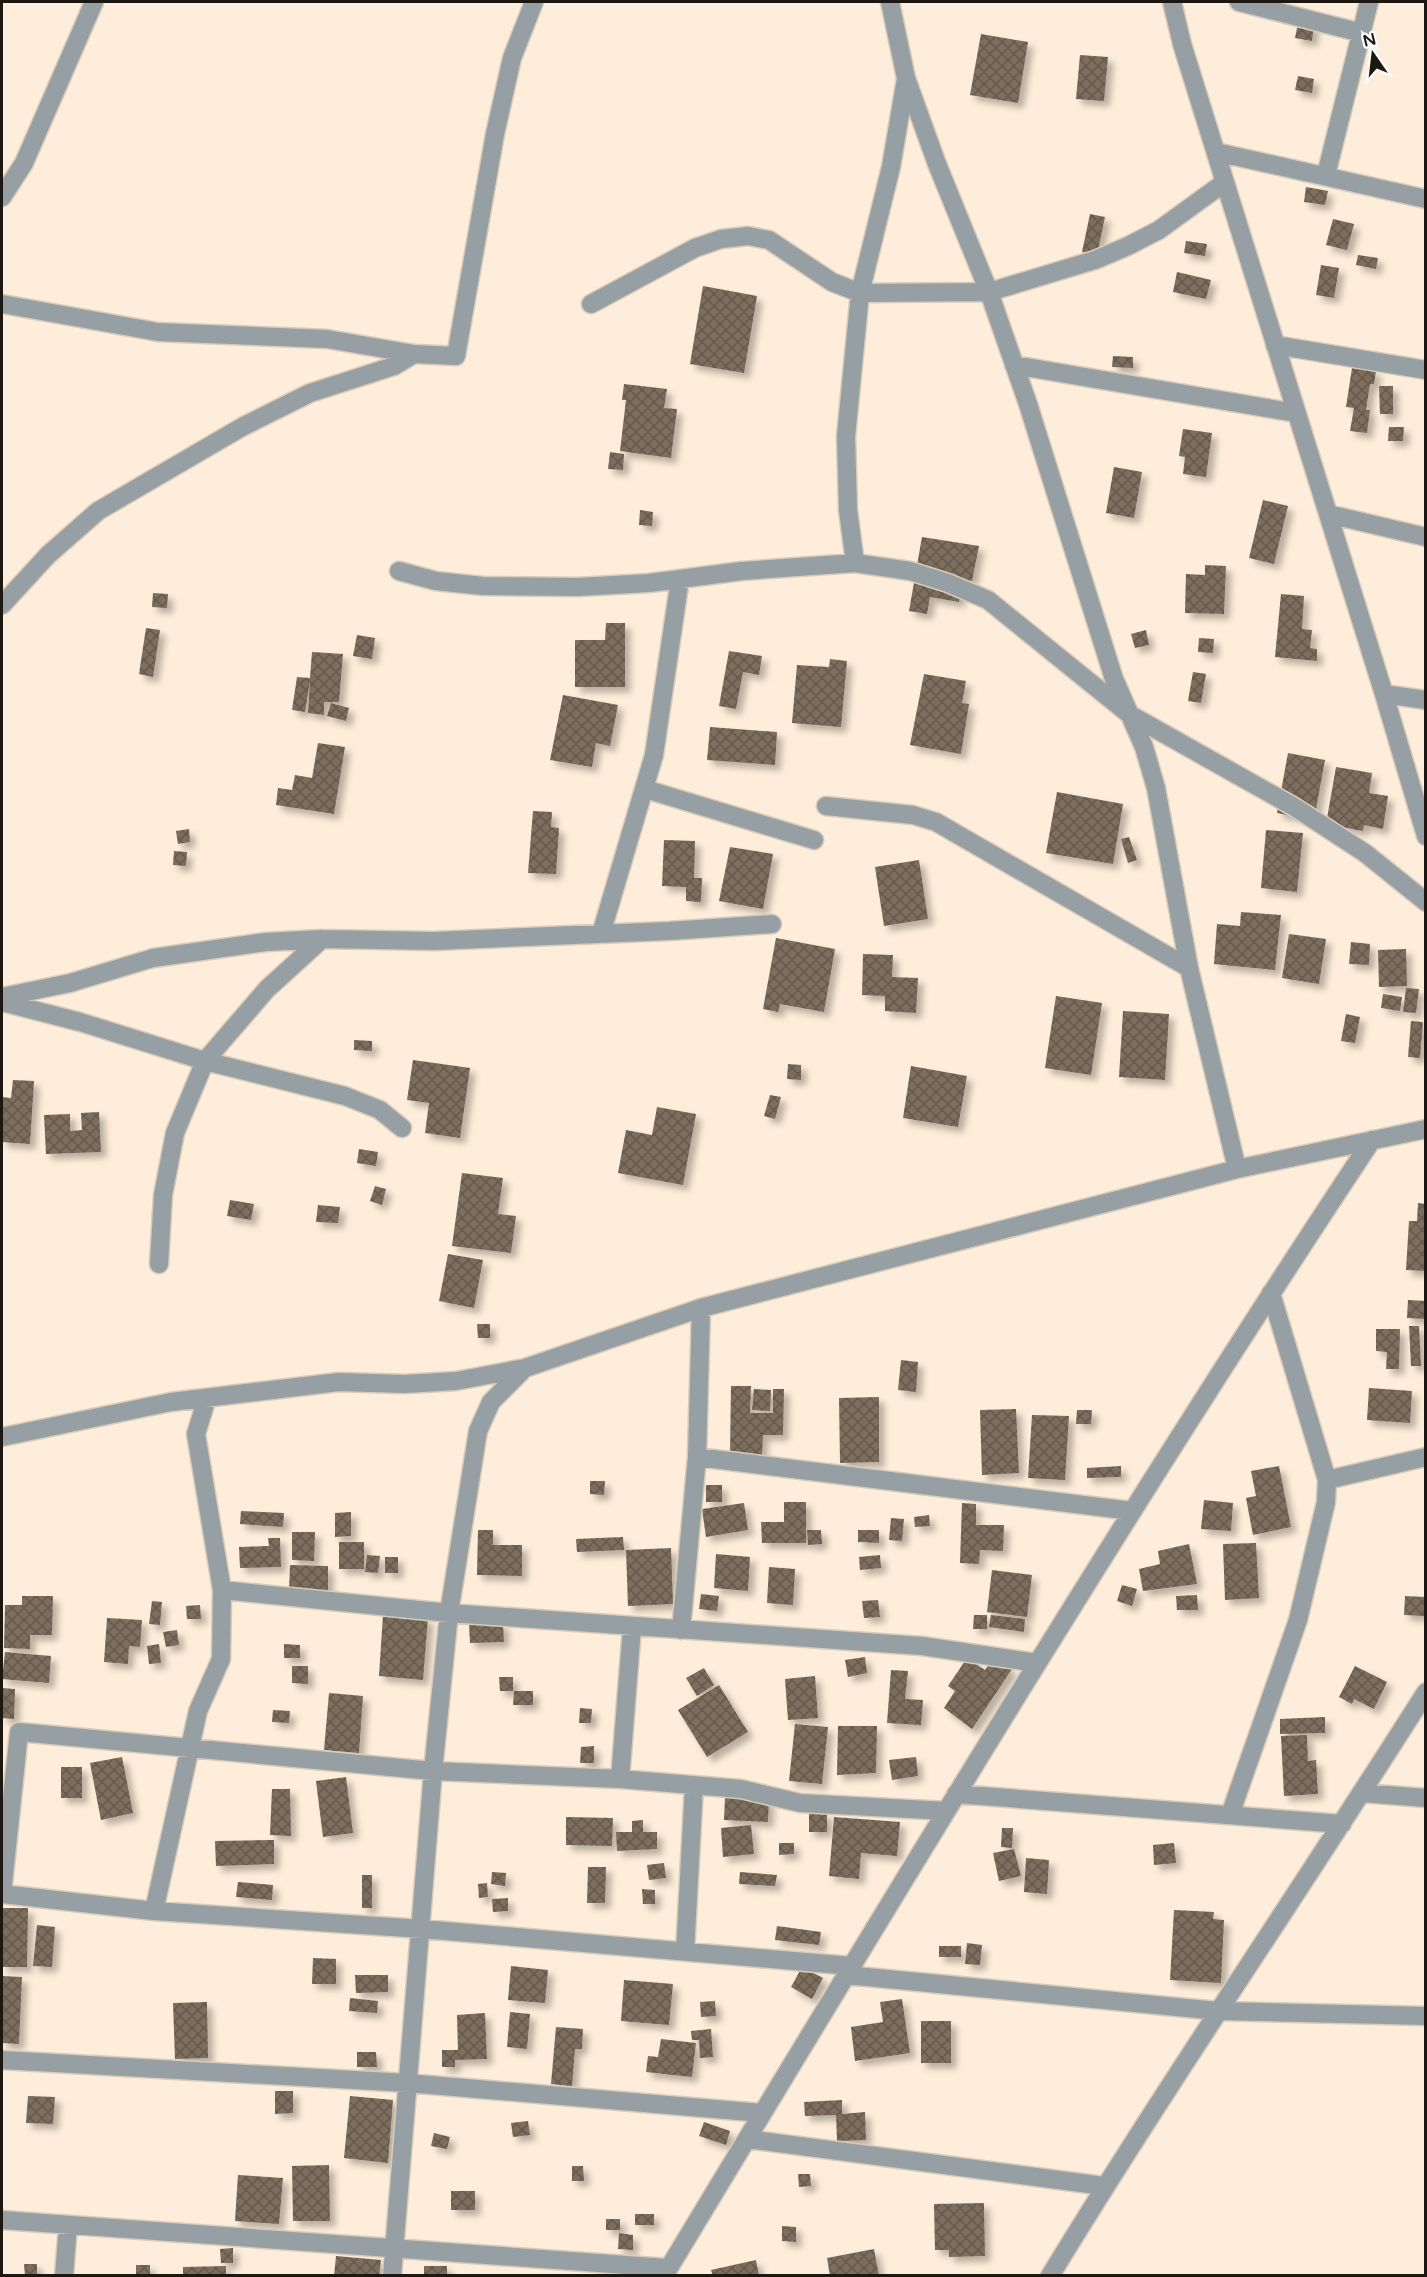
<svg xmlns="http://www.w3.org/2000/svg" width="1427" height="2277" font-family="'Varela Round',sans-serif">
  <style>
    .building { fill: url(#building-cross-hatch); filter: url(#shadow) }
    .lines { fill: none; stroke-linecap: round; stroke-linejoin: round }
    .street-casing { stroke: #d9cbba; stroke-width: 21 }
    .street { stroke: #959fa4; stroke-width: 18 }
  </style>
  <defs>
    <pattern id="building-cross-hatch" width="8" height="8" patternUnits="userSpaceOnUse" patternTransform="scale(1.5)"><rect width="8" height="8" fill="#7b6d5c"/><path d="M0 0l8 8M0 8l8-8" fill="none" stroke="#64594b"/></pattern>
    <filter id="shadow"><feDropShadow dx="5.5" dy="5.5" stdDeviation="3" flood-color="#0004"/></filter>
  </defs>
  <rect width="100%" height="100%" fill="#fdedda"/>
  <!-- building -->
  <path class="building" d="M1298 23 1314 25 1312 41 1295 38Z
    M981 34 1028 42 1018 103 970 95Z
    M1080 55 1108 57 1104 101 1076 99Z
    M1298 76 1314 79 1312 93 1295 90Z
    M1306 187 1328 191 1325 205 1304 202Z
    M1090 214 1105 217 1097 255 1082 252Z
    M1333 219 1354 224 1347 250 1326 245Z
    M1186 241 1207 244 1205 256 1184 253Z
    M1358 255 1378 258 1376 269 1356 265Z
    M1321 265 1339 268 1334 298 1316 295Z
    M1177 272 1211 280 1206 299 1173 292Z
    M703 286 757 296 744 373 690 364Z
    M1113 356 1133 357V368L1112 367Z
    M1352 368 1376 371 1374 384H1370L1366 410H1370L1367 433 1350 431 1354 408 1346 407Z
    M624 384 667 389 664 408 677 409 671 458 620 451 626 400H622Z
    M1379 386H1393V414H1380Z
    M1389 427H1404L1403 441H1388Z
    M1183 429 1212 433 1206 477 1183 474 1185 457 1179 456Z
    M610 452 624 454 623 470 608 469Z
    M1114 467 1142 472 1134 518 1106 513Z
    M1263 500 1288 506 1274 564 1249 558Z
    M640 510 653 512 652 526 639 525Z
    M922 537 979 546 972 581 963 580 959 602 930 597 927 614 909 611Z
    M1205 565 1226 566 1224 614 1185 613 1186 574 1205 575Z
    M153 593 168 594 167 608 152 607Z
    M1281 594 1304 596 1302 629 1312 630 1310 648 1317 649V661L1275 657Z
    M606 623H625V687H575V640H605Z
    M146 628 160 630 153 677 139 674Z
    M1146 630 1149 645 1135 648 1131 634Z
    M357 635 375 638 372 659 353 656Z
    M1199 638 1214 639 1213 653 1198 652Z
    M729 651 762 656 759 675 743 672 736 709 719 706Z
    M312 652 343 654 339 702H324V715L308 713 310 681 305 712 292 710 297 677 310 678Z
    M830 659 847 661 841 727 792 723 797 665 829 667Z
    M1193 672 1206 674 1201 703 1188 701Z
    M924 674 966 681 962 703 969 704 961 754 910 745Z
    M563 695 618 705 610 746 596 743 592 767 550 760Z
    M331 703 349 708 346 721 327 716Z
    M710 727 777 732 775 765 707 760Z
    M318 743 345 747 334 814 276 805 278 788 292 790 295 775 312 778Z
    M1288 753 1325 760 1314 820 1277 813Z
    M1336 767 1372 773 1369 793 1388 796 1383 829 1364 825 1363 831 1326 824Z
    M1057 792 1123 804 1113 864 1046 853Z
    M533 811 552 812 551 827 559 828 556 874 528 873Z
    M189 829 190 842 178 844 176 831Z
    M1266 830 1303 833 1297 892 1261 888Z
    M1129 837 1137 860 1128 863 1121 839Z
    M664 840 695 841 694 878H702L701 902 686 901V887L662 886Z
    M730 847 773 854 763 909 719 901Z
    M174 851 187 852 186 866 173 865Z
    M919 860 928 919 884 926 875 867Z
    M1241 912 1281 915 1275 970 1214 964 1217 924 1240 926Z
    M1289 934 1326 939 1319 984 1282 978Z
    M776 938 835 949 824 1012 780 1004 778 1012 763 1009Z
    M1351 942 1370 944 1369 965 1349 964Z
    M1406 949 1407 986 1379 987 1378 950Z
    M863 954 893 955 892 977 918 978 916 1013 885 1011V996L862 995Z
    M1406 988 1419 989 1416 1013 1403 1012Z
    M1383 994 1402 997 1400 1011 1381 1008Z
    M1056 996 1102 1003 1091 1075 1045 1068Z
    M1123 1011 1169 1014 1165 1080 1119 1077Z
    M1346 1014 1360 1017 1355 1043 1341 1041Z
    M1411 1021 1423 1022 1420 1058 1408 1057Z
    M354 1040 372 1041V1051L354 1050Z
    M413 1060 470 1068 460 1138 425 1133 429 1103 407 1100Z
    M788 1064 801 1065V1080L787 1079Z
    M911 1066 967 1076 958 1127 903 1118Z
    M13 1080 34 1081 30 1144 2 1142V1097L11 1098Z
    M770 1095 781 1097 775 1119 764 1116Z
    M657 1107 696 1114 683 1185 618 1173 626 1130 652 1135Z
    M99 1112 101 1152 46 1154 44 1115 70 1114V1131L82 1130 81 1113Z
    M359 1149 378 1152 376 1166 357 1163Z
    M462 1173 503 1178 498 1214 516 1216 511 1253 452 1246Z
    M375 1186 386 1189 382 1205 370 1201Z
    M230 1200 254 1204 251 1220 227 1216Z
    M1418 1203 1426 1204V1271L1406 1270 1409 1221H1417Z
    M318 1205 340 1207 338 1223 316 1222Z
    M448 1254 483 1260 474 1308 439 1301Z
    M1408 1300 1426 1301V1319L1407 1318Z
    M477 1324H490V1338H478Z
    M1409 1326H1419L1421 1366H1411Z
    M1376 1329H1400L1399 1369H1386L1387 1352 1376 1351Z
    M901 1360 918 1362 916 1392 898 1390Z
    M731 1386H751L750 1413H773V1389H784L783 1435H763L762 1456 730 1455Z
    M1369 1388 1412 1391 1410 1423 1367 1420Z
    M754 1389 771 1390 770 1411 752 1410Z
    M879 1397V1462L840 1463 839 1398Z
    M1016 1409 1019 1473 982 1475 980 1410Z
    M1077 1410H1092L1091 1424H1076Z
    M1032 1415 1069 1416 1065 1480 1028 1478Z
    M1121 1466V1477L1087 1478V1468Z
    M1279 1466 1291 1527 1253 1535 1246 1498 1256 1496 1251 1471Z
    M590 1481H605L604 1495 590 1494Z
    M706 1485H722V1502H706Z
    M1204 1500 1233 1503 1231 1531 1201 1529Z
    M784 1502H806V1543H762L761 1522H784Z
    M744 1503 748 1530 706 1537 702 1509Z
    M962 1503 976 1504V1525H1004L1003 1551 980 1550 979 1564 960 1563Z
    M241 1511 284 1513 283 1527 240 1524Z
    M351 1512V1536L335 1537V1513Z
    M929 1515 930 1526 915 1527 914 1517Z
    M891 1518 904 1519 902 1541 889 1540Z
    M478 1530H493V1545H522V1576L477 1575Z
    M807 1530H821L822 1544 808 1545Z
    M858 1530H879V1543L858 1542Z
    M292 1532H315L314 1561 292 1560Z
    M623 1537 624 1550 577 1552 576 1539Z
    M268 1538H280L281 1567 240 1568 239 1547 269 1546Z
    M339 1542H364V1569H339Z
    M1256 1543 1259 1598 1225 1600 1223 1544Z
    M1189 1544 1197 1584 1143 1591 1139 1569 1160 1564 1158 1551Z
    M671 1548 673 1604 628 1606 626 1550Z
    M716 1554 750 1557 748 1591 714 1588Z
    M367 1555 380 1556 378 1573 365 1572Z
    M880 1555 881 1568 860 1570 859 1557Z
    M385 1557H398V1573H385Z
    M290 1565 328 1566V1593L289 1591Z
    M769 1567 795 1569 793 1605 767 1603Z
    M992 1570 1032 1575 1027 1617 987 1612Z
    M1122 1585 1137 1589 1132 1606 1117 1601Z
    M701 1594 719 1596 717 1611 699 1609Z
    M1197 1595 1198 1610H1177L1176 1596Z
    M22 1596H53L52 1635H30V1649L4 1648 5 1605H22Z
    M1405 1596 1425 1597V1616L1404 1615Z
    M878 1600 880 1617 864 1618 862 1601Z
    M152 1601 162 1602 160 1625 149 1624Z
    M200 1605 201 1619H187L186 1606Z
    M383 1615 428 1618 423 1680 379 1676Z
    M974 1615H987V1629H973Z
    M991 1615 1025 1619 1024 1632 989 1627Z
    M107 1618 142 1620 140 1647 129 1646 128 1664 104 1662Z
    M503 1623 504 1642 470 1643 469 1624Z
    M177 1630 179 1645 166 1647 163 1632Z
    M159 1644 161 1663 149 1664 147 1646Z
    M284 1644 300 1645V1658H284Z
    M5 1652 51 1656 49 1683 2 1679Z
    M865 1657 867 1673 848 1677 845 1660Z
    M967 1658 985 1670 993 1658 1012 1669 972 1729 944 1708 955 1691 948 1686Z
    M292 1666H308V1684L292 1683Z
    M1355 1666 1387 1682 1374 1709 1354 1699 1352 1704 1339 1697Z
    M704 1668 714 1685 697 1696 686 1678Z
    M891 1670 908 1671 905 1699 923 1700 921 1725 887 1723Z
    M815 1676 818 1718 788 1720 785 1679Z
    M499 1677H513V1691H500Z
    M719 1685 748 1732 707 1757 678 1710Z
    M2 1688 15 1689 14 1719 2 1718Z
    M514 1691H533V1705H513Z
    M329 1693 363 1696 359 1753 324 1750Z
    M580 1708 592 1709 591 1723H579Z
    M273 1710 290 1711 289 1723 272 1722Z
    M1325 1717V1733L1280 1734V1719Z
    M795 1724 828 1727 822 1784 789 1781Z
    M838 1726H877L876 1773 837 1775Z
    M1307 1735 1308 1761 1316 1760 1318 1794 1284 1796 1281 1736Z
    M594 1746V1763H580L581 1747Z
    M122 1757 133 1813 101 1820 90 1763Z
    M916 1757 918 1776 892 1780 889 1760Z
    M61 1767H82V1798H61Z
    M346 1777 353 1833 323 1837 316 1781Z
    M272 1789H290L291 1836 270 1835Z
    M725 1797 769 1799 768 1822 724 1820Z
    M809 1813H827V1832H809Z
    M566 1817 613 1818 612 1846 566 1845Z
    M834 1817 900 1822 897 1856 861 1853 859 1879 829 1876Z
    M643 1820V1832H657V1849L617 1851 616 1832H632V1821Z
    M751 1825 754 1854 723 1857 721 1828Z
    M1002 1828H1013L1012 1848 1001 1847Z
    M274 1840V1864L216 1866 215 1841Z
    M779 1843H794V1854L779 1855Z
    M1174 1843 1176 1863 1154 1865 1153 1845Z
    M1014 1849 1021 1876 999 1881 993 1853Z
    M1026 1858 1049 1860 1047 1894 1024 1892Z
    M664 1863 666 1878 649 1880 647 1865Z
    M588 1867H606L605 1903H587Z
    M492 1872 506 1873 505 1886 491 1884Z
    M740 1872 777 1875 775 1886 739 1884Z
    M362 1875H372V1908H362Z
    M238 1882 273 1885 272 1900 236 1897Z
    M487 1883 488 1897 479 1898 478 1884Z
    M642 1889 655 1890V1904H643Z
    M508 1898V1911L493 1912 492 1899Z
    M2 1908H28L27 1967H2Z
    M1174 1910 1214 1912 1213 1919 1224 1920 1221 1983 1170 1980Z
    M37 1925 55 1927 52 1967 33 1966Z
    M777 1926 821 1932 819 1945 775 1940Z
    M967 1943 982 1945 980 1965 965 1964Z
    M939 1946H961V1957H939Z
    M313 1958 336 1959V1984H312Z
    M511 1966 548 1970 545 2003 508 2000Z
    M802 1967 823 1978 812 1999 791 1987Z
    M355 1975H388V1992L356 1993Z
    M2 1976 22 1977 19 2044 2 2043Z
    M624 1980 673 1984 669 2025 621 2021Z
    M350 1998 378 2001 377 2013 349 2011Z
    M902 1999 910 2053 855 2061 851 2027 883 2022 880 2002Z
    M715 2001 716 2016 701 2017 700 2002Z
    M207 2002 208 2058 175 2059 173 2003Z
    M510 2012 530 2014 527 2049 507 2047Z
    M485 2013 487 2059 455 2060V2067H442V2050H458L457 2015Z
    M921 2021H951V2063H921Z
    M556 2027 583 2029 582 2049H575L572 2086 551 2084Z
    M711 2029 713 2057 700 2058 699 2040H692L691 2031Z
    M661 2039 696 2043 692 2077 646 2072 648 2056 658 2057Z
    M357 2052H376L377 2067H357Z
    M275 2091H293V2113L275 2114Z
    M28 2096 55 2097 53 2124 26 2123Z
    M350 2096 393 2100 388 2163 344 2158Z
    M842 2100V2114L865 2112 866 2140 837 2141 836 2115 805 2116 804 2102Z
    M528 2121 530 2135 513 2137 511 2123Z
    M704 2122 730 2131 726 2145 699 2136Z
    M434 2133 450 2137 447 2149 431 2146Z
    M329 2165 330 2221H293L292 2166Z
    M572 2166H583L584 2181H572Z
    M798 2174H810L811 2186 799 2187Z
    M238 2175 283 2178 279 2224 235 2221Z
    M451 2191H475V2210H451Z
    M984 2203 985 2256 949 2257V2250H935L934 2204Z
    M635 2214H654V2225H635Z
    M606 2219H620V2230H606Z
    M782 2226 796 2227V2242L782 2241Z
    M619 2233 633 2235V2250L618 2249Z
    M233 2248V2263H221L220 2249Z
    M874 2249 879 2276H830L827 2258Z
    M336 2256 381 2260 379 2276H334Z
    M756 2260 759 2276H713L711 2270Z
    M24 2264H37V2276H25Z
    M136 2265H150V2276H136Z
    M226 2266V2276H183V2267Z
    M424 2266H447V2276H424Z"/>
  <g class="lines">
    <!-- street casing -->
    <g class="street-casing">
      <path id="street" d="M890 2 906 78 937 164 989 292 1028 404 1114 679 1144 747 1156 788 1189 968 1237 1169
        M1172 2 1182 44 1384 694 1426 836
        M1239 2 1362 33
        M1216 152 1426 199
        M1326 175 1369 2
        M2 197 24 163 94 2
        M2 304 158 332 327 339 414 354 456 356 495 134 512 58 534 2
        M591 304 695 248 721 239 748 236 769 240 832 282 860 293 989 292 1095 260 1128 246 1159 230 1225 182
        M1275 345 1426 370
        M1014 365 1296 413
        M1328 514 1426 537
        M855 563 848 510 846 436 860 293 891 167 906 79
        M399 571 436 581 483 586 578 587 649 583 742 571 855 563 910 571 948 583 988 600 1129 714 1296 808 1365 853 1426 902
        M2 605 48 555 98 511 242 427 310 393 394 366 414 354
        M1384 694 1426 700
        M645 789 814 840
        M826 806 913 815 936 822 1189 968
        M601 934 654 755 680 579
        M2 997 70 983 153 958 266 942 322 939 434 941 669 931 772 924
        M2 1002 80 1022 205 1061 345 1096 380 1110 402 1128
        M159 1264 163 1195 175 1133 205 1061 267 989 322 939
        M2 1437 171 1402 339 1382 405 1384 456 1381 525 1368 701 1308 1237 1169 1426 1129
        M697 1457 1132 1511
        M1327 1480 1426 1457
        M222 1590 449 1613 922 1646 1037 1663
        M681 1630 697 1457 701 1308
        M620 1779 632 1627
        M1362 1793 1426 1798
        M956 1794 1342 1824
        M1230 1815 1298 1620 1326 1502 1327 1480 1271 1293
        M2 1894 19 1732 433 1771 620 1779 741 1789 800 1803 946 1811
        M2 1894 154 1911 422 1929 852 1966
        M154 1911 198 1711 221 1659 222 1590 196 1434 207 1398
        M685 1952 694 1786
        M846 1975 1218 2011 1426 2016
        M2 2060 407 2083 762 2113
        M747 2139 1104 2186
        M2 2220 668 2268
        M64 2276 68 2225
        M392 2276 433 1771 449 1613 478 1431 491 1402 525 1368
        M664 2276C895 1894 1125 1512 1372 1140
        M1050 2276C1171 2078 1302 1888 1426 1692"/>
    </g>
    <!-- street -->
    <use href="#street" class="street"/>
  </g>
  <!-- border -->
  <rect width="1427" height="2277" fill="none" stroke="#1d1711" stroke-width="6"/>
  <!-- north arrow -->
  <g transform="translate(1373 54) rotate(346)" stroke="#fdfdfd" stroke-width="4.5" paint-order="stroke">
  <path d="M0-4.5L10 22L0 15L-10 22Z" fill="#1d1711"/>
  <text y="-9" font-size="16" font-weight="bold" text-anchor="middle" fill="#1d1711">N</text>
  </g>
</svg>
